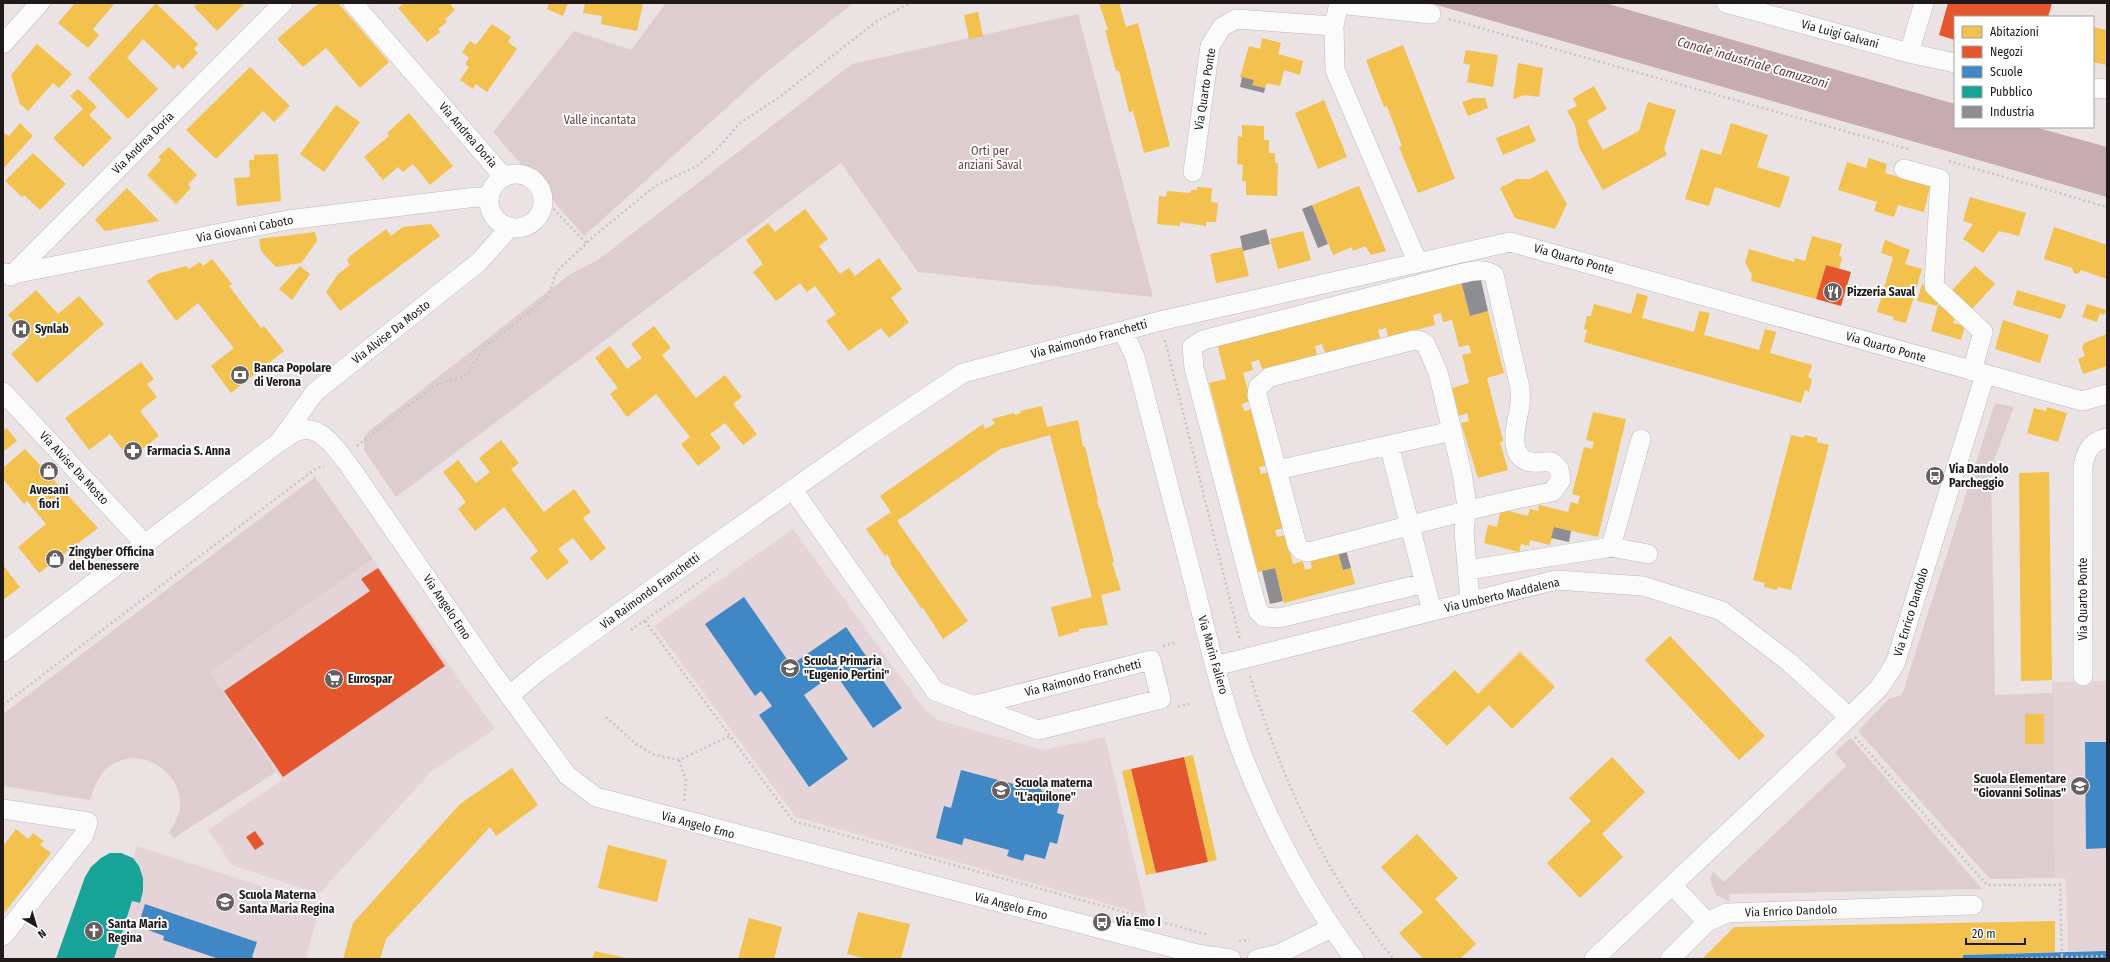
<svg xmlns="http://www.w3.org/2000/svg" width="2110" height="962" font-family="'Fira Sans Condensed',sans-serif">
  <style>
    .built { fill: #e5d4d7 }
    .green { fill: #decdcf }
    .water { fill: #c6acb0 }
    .homes { fill: #f2c14e }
    .shops { fill: #e4572e }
    .schools { fill: #3f88c5 }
    .public { fill: #17a398 }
    .industry { fill: #8d8d92 }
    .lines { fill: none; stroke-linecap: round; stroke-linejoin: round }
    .minor-casing { stroke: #bfb9ba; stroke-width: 20 }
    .path { stroke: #c7c4c4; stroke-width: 2.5; stroke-dasharray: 2 3; stroke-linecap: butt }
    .minor { stroke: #fcfbfb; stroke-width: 19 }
    .labels { text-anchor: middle; stroke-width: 4; stroke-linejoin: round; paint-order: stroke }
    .street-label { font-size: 12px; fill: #1f191a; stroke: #fff }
    .park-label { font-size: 12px; fill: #713f49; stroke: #fff }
    .poi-label { font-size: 12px; font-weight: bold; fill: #1f191a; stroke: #fff; text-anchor: start }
    .water-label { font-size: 13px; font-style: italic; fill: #693741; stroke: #fff }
  </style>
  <rect width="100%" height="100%" fill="#eae2e3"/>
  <!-- built -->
  <path class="built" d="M793 529 924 709 938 720 1043 750 1105 737 1147 915 796 817 654 626Z
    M373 559 495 729 431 772 319 894 232 865 208 830 282 780 210 672Z
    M2107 681V951L2068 952 2066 879 2055 878 2052 682Z
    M137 846 320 905 306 959H114L132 901 140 903 143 891V878L139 866 133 858Z"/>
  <!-- green -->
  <path class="green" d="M666 3H853L764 74 584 236 493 132 574 31 631 50Z
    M1078 14 1153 297 918 272 841 163 396 497 364 450V438L369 431 569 275 598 260 852 64Z
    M1995 403 2014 407 1991 468 1995 695 2053 693 2055 878 1990 879 1858 731 1889 699 1902 695Z
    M315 477 373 559 210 672 276 772 174 838 169 833C173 825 180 815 180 807 183 770 137 743 107 768 98 776 94 788 90 800L3 786V714Z
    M1851 738 1982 889 1729 894 1730 902 1716 895 1710 879 1713 871 1724 882 1846 766 1835 752Z"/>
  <!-- water -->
  <path class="water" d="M1430 3H1605L1955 104V127H2035L2107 147V197Z"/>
  <!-- homes -->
  <path class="homes" d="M75 3H115L93 29 99 35 88 48 58 23Z
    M156 3 198 44 194 49 198 53 183 69 178 64 174 69 143 39 127 58 158 89 128 119 88 78Z
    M198 3H245L217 31 194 7Z
    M319 3H338L389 62 360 88 326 48 303 67 277 39Z
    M404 3H449L455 10 445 19 447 22 438 29 440 32 427 42 398 8Z
    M549 3H568L563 16 547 9Z
    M585 3H643L637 31 601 24 602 16 583 13Z
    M1099 3H1121L1120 6 1126 27 1138 23 1170 146 1144 153 1133 111 1129 112 1119 71H1116L1105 30H1108Z
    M978 12 983 36 969 39 964 15Z
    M492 24 511 37 508 42 517 49 487 92 476 84 473 89 460 80 469 67 465 64 469 58 462 52 470 41 476 45Z
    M2093 27 2107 30V65L2093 62Z
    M1262 38 1281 43 1278 54 1303 61 1300 75 1284 70 1280 86 1267 83 1265 88 1252 85 1254 80 1240 77 1249 46 1260 49Z
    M37 44 72 74 59 88 53 83 28 111 20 104 11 75Z
    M1403 45 1455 179 1418 193 1399 147 1402 146 1387 106 1384 107 1366 60Z
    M1466 50 1498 55 1493 87 1467 82 1470 65 1463 63Z
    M1518 63 1543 68 1539 97 1525 95 1513 99Z
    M250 67 290 106 274 122 263 111 216 159 186 130Z
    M1594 86 1607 109 1587 121 1603 150 1639 131 1648 102 1676 110 1664 149 1667 155 1603 190 1579 147 1575 125 1567 111 1577 106 1573 98Z
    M78 89 97 107 89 115 112 138 83 167 53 138 83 109 70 96Z
    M1474 98H1485L1488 108 1468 116 1462 102Z
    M1324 100 1347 157 1318 169 1295 113Z
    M336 105 360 122 324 172 300 154Z
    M409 113 453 166 430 185 413 164 403 172 398 167 383 180 364 157 389 136 387 133Z
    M20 123 33 136 3 169V132L9 136Z
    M1731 123 1768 135 1757 167 1790 177 1780 208 1715 187 1709 206 1685 199 1701 149 1721 155Z
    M1242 125 1264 126V140H1269V153H1275V163H1278L1277 196 1246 195V181H1242L1243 165 1237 164 1238 136 1242 137Z
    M1529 125 1536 141 1503 155 1496 138Z
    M169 147 197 175 188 184 191 188 176 204 147 175 161 160 158 157Z
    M33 153 66 184 40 210 24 195 22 197 5 181Z
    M278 154 281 201 237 206 234 178 250 177 249 160H254V155Z
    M1869 158 1887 164 1885 173 1930 186 1924 212 1898 205 1894 217 1874 211 1877 202 1838 190 1847 162 1866 168Z
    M1547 170 1567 204 1555 229 1515 218 1500 188 1517 179H1530Z
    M1359 186 1386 251 1371 255 1365 246 1353 251 1352 247 1333 255 1312 205Z
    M1197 187 1212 188 1211 202 1218 203 1216 222H1206V226L1180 222V226L1157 224 1159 196 1166 197 1167 191 1190 193 1191 190H1197Z
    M127 188 159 221 105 231 95 220Z
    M1970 197 2026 213 2019 236 1999 231 1983 253 1963 239 1973 224 1963 221Z
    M805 209 828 239 819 246 840 274 849 268 855 276 879 258 902 289 891 298 909 322 889 338 881 328 849 351 826 321 836 314 815 286 807 292 800 283 776 301 753 272 763 264 746 240 768 223 775 232Z
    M431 224 440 236 340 311 326 292 338 274 350 265 347 261 350 256 386 229 391 236 403 227Z
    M2054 227 2107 245V279L2081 270 2078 274 2074 273 2072 268 2044 259Z
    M1303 231 1311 260 1278 269 1270 239Z
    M315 232 317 241 301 263 276 267 261 251 259 239Z
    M1812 236 1842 244 1839 256 1842 257 1839 269 1826 265 1816 299 1751 281 1752 275 1745 262 1749 249 1794 262 1795 258 1805 261Z
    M1885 240 1910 250 1905 264 1922 269 1906 323 1893 320 1894 317 1877 312 1893 257 1881 253Z
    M1242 247 1249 276 1216 283 1210 254Z
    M212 259 232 284 229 286 261 328 264 326 284 351 231 393 211 366 234 348 198 303 176 321 147 281 157 274 186 266 189 269 200 262 203 266Z
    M300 266 310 274 292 300 279 289Z
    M1975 266 1995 284 1972 309 1952 290Z
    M1461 281 1470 316 1488 311 1504 373 1487 378 1503 441 1500 442 1508 470 1478 478 1461 423 1469 421 1467 413 1459 416 1452 388 1469 383 1462 355 1471 353 1469 345 1459 347 1452 320 1443 322 1441 313 1433 315 1435 325 1388 337 1386 328 1378 330 1380 338 1325 353 1322 344 1315 346 1317 355 1262 369 1259 360 1251 362 1253 370 1243 373 1251 401 1242 404 1244 411 1253 409 1268 465 1259 467 1261 474 1269 472 1284 528 1275 530 1277 537 1286 535 1293 564 1303 561 1305 570 1312 568 1310 559 1338 552 1343 570 1351 568 1355 584 1284 603 1275 568 1258 572 1209 383 1226 379 1217 343Z
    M1922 284 1929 286 1940 295 1937 306 1917 301Z
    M36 290 58 314 79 296 104 324 37 383 11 354 29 338 8 315Z
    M2017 290 2066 305 2061 319 2013 305Z
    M1637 293 1648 296 1642 318 1694 332 1699 311 1710 313 1704 335 1759 350 1765 329 1776 332 1770 353 1812 365 1808 377 1812 379 1809 392 1805 390 1801 403 1584 342 1587 330 1584 329 1587 316H1591L1594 304 1631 314Z
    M2087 304 2106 310 2104 315 2100 313 2097 322 2082 317Z
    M1938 305 1956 312 1953 323 1965 326 1961 340 1931 331Z
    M2003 320 2049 335 2040 363 1995 349Z
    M654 326 671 348 662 355 696 398 725 375 742 397 733 404 757 434 743 445 725 423 710 434 721 448 698 466 681 444 690 437 656 394 627 417 610 394 618 388 595 358 610 346 627 369 642 358 631 344Z
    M2107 334V366L2083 374 2078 359 2085 356 2082 348 2084 343Z
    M141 362 154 379 147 384 157 397 140 411 159 436 130 459 110 434 89 450 65 418Z
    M1042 406 1047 427 1078 420 1083 447 1085 446 1098 501H1097L1099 509 1100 508 1114 562 1112 563 1121 590 1101 595 1108 625 1079 629V631L1059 637 1051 607 1092 597 1050 435 1000 449 897 521 968 621 943 639 923 608 922 609 890 563 891 561 887 554 885 556 866 529 891 512 880 496 983 424 985 429 995 424 992 419 1014 413 1015 415 1021 413 1020 411Z
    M2047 407 2067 413 2058 442 2027 433 2034 408 2046 411Z
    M1593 412 1626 419 1598 537 1554 527 1550 545 1530 540 1529 546 1521 544 1519 552 1484 543 1488 525 1497 527 1501 509 1528 516 1530 509 1538 511 1539 505 1568 512 1571 502 1578 504 1580 496 1572 494 1584 447 1592 449 1594 442 1586 440Z
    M7 428 17 441 3 452V431Z
    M1791 435 1804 438 1805 435 1818 438 1817 442 1829 445 1791 590 1778 587 1777 590 1764 587 1765 583 1753 580Z
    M501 440 519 463 511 469 544 512 574 489 591 512 583 518 606 548 591 561 573 538 558 549 569 562 547 580 530 558 538 551 504 507 475 531 458 509 466 502 443 472 458 460 476 483 490 472 479 458Z
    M25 449 98 528 39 573 18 547 46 524 27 501 24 504 3 479V468Z
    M2049 472 2052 680 2021 681 2019 473Z
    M3 565 20 587 3 600Z
    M1670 636 1765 736 1739 760 1645 660Z
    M1520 652 1555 687 1512 729 1489 705 1447 746 1412 711 1455 670 1478 694Z
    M2025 714H2044V744H2025Z
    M1193 755 1217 860 1208 862 1184 757Z
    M1612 757 1645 792 1602 834 1623 857 1580 898 1547 863 1591 821 1569 798Z
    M512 768 538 805 496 836 490 827 386 939 380 959H343L353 923 460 804Z
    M1131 769 1156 873 1146 875 1122 771Z
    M16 829 28 839 33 833 44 841 40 845 51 853 5 912 3 910V846Z
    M1417 834 1458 878 1435 899 1476 944 1460 959H1423L1399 933 1423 912 1381 867Z
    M608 845 667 860 657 902 598 888Z
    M858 912 910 924 901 959H867L847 954Z
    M749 918 782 927 774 959H738Z
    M2055 921V952L1963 955V959H1702L1734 927Z
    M595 951 625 958V959H592Z"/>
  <!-- shops -->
  <path class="shops" d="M1948 3H2052L2048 17H1955V40L1939 35Z
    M1826 265 1851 272 1841 306 1816 299Z
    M378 568 445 666 283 777 224 691 370 591 361 579Z
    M1184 757 1208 862 1156 873 1131 769Z
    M255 831 264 844 255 850 246 837Z"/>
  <!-- schools -->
  <path class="schools" d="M744 597 791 665 846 627 902 708 873 728 835 673 804 695 848 759 809 787 759 715 772 706 761 691 755 696 705 624Z
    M2085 742H2107V848L2086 849Z
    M961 770 1025 787 1027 780 1043 784 1041 791 1061 796 1057 813 1064 815 1057 844 1050 842 1045 859 1025 854 1023 861 1007 856 1009 850 964 838 962 845 936 838 944 806 951 808Z
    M145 904 257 942 252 957 257 959H219L163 940 164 936 138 926Z
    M2107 951V959H1963V955Z"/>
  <!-- public -->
  <path class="public" d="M110 853H121L133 858 139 866 143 878V891L140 903 132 901 114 959H56L85 877 91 867 101 858Z"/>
  <!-- industry -->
  <path class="industry" d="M1242 77 1254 80 1252 85 1265 88 1264 93 1240 87Z
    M1312 205 1328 244 1318 248 1302 209Z
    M1266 229 1270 244 1243 251 1240 236Z
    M1480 276 1488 311 1470 316 1461 281Z
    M1554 527 1571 531 1569 542 1551 538Z
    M1346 550 1351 568 1343 570 1338 552Z
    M1275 568 1283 601 1270 604 1262 571Z"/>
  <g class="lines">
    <!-- minor casing -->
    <g class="minor-casing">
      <path id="minor" d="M353 3 504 177
        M1339 3 1334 26 1335 70 1417 261
        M1726 3 1909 53 1955 63
        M1339 4 1431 14
        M3 44 40 3
        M1909 53 1924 3
        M2093 88 2107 89
        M1904 169 1940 179 1934 286 1983 332 1972 371
        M1193 172 1210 46 1222 27 1236 19 1334 26
        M489 201a27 27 0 1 1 54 0a27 27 0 1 1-54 0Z
        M3 273 13 274 288 220 476 197 490 198
        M11 276 283 3
        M1123 331 1135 357C1153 426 1171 495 1189 564 1205 626 1219 691 1241 751 1269 824 1307 896 1354 959
        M3 392 145 544
        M282 438 315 392 479 262 510 227
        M1277 470 1389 445
        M793 490 935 691 1038 730 1161 699 1151 660 972 706
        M1611 547 1641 439
        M1468 570 1611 547 1648 554
        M1425 583 1279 618 1264 617 1258 611 1255 601 1194 368 1192 347 1203 340 1463 273C1474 271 1484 268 1494 275L1520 388C1520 393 1521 399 1520 404 1518 420 1506 453 1527 461 1534 464 1545 461 1552 462L1559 469 1561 480 1552 492C1470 507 1390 532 1308 552L1301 550 1297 545 1257 395 1258 387 1270 377 1414 340 1421 341 1426 345 1438 372 1462 473 1467 507 1464 531 1470 601
        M1432 611 1389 445 1452 431
        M3 652 279 442C285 439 292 433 298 431 320 423 337 450 348 464L487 665 567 775 596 797 1197 954 1231 959
        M1215 666 1556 580 1643 586 1722 611 1789 662 1849 717
        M2083 676V466C2086 451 2090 442 2107 438
        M509 696 540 670 681 568 860 442 963 373 1164 320 1510 242 2082 401 2107 394
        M3 809 88 822 84 835 3 936
        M1673 886 1707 922
        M1257 959 1279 954 1331 928
        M1594 959 1831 735 1879 688 1895 664 1985 375
        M1670 959 1707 922 1727 913 1973 905"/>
    </g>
    <!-- path -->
    <path class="path" d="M1449 19 1908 149
      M1949 161 2107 207
      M543 198 586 243
      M1165 340 1240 640
      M357 446 435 385 462 377 470 371 483 348 547 298 557 271 593 237 655 186 697 166 718 148 740 123 781 96 877 21 910 3
      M645 621 793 821 1209 935
      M631 630 718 569
      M1163 646 1177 642
      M1250 676C1281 777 1326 878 1394 959
      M3 705 314 470 322 466 324 467
      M1178 707 1192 703
      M606 717 636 744 655 755 679 760 730 736
      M1855 737 1987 885H2060L2062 959
      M679 760 686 781 684 801
      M1239 941 1250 940
      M2001 959 2107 956"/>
    <!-- minor -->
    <use href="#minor" class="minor"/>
  </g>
  <!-- icons -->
  <defs>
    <g id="restaurant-disc" transform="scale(1)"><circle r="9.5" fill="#665f60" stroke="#fff"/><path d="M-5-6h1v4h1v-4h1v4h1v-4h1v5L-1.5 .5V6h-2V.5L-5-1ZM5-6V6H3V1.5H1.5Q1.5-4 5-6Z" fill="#fff"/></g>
    <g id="hospital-disc" transform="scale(1)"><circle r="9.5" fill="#665f60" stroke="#fff"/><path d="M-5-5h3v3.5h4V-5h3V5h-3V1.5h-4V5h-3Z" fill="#fff"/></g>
    <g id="bank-disc" transform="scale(1)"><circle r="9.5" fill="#665f60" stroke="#fff"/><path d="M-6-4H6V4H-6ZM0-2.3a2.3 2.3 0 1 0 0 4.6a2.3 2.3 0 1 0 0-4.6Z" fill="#fff"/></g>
    <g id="pharmacy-disc" transform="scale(1)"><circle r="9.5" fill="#665f60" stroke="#fff"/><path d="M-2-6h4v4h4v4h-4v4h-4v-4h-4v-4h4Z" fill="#fff"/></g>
    <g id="shop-disc" transform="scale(1)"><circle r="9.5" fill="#665f60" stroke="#fff"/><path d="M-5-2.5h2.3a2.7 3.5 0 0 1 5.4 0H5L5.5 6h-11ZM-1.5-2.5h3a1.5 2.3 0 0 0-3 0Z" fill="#fff"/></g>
    <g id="bus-disc" transform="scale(1)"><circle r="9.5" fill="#665f60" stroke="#fff"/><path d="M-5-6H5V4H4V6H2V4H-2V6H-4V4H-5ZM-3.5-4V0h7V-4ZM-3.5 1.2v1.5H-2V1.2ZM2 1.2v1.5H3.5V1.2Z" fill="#fff"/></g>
    <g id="school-disc" transform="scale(1)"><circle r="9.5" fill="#665f60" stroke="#fff"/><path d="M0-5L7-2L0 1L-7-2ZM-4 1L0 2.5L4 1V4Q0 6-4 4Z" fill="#fff"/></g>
    <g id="supermarket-disc" transform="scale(1)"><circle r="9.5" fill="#665f60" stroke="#fff"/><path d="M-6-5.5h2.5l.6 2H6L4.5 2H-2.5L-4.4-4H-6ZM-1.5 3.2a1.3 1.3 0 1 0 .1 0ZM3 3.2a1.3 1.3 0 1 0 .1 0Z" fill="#fff"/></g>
    <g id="church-disc" transform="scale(1)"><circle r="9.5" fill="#665f60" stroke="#fff"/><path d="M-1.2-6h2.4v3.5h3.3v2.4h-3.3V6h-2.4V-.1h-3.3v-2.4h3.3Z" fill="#fff"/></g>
  </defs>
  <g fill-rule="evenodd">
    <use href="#restaurant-disc" x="1833" y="292"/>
    <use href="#hospital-disc" x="21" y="329"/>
    <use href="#bank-disc" x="240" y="375"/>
    <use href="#pharmacy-disc" x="133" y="451"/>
    <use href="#shop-disc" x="49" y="471"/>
    <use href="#bus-disc" x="1935" y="476"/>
    <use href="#shop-disc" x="55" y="559"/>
    <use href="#school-disc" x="790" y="668"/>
    <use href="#supermarket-disc" x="334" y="679"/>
    <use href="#school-disc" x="2080" y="786"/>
    <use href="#school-disc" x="1001" y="790"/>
    <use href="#school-disc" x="225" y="902"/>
    <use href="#bus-disc" x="1102" y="922"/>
    <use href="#church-disc" x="94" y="931"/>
  </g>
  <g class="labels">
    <!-- street labels -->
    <g class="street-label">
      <text transform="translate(1840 34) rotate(15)" y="4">Via Luigi Galvani</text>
      <text transform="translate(1205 89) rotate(-81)" y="4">Via Quarto Ponte</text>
      <text transform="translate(468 135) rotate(49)" y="4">Via Andrea Doria</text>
      <text transform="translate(143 143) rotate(-45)" y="4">Via Andrea Doria</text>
      <text transform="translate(245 229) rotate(-11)" y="4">Via Giovanni Caboto</text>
      <text transform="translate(1574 259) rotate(16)" y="4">Via Quarto Ponte</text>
      <text transform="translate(391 332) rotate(-38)" y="4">Via Alvise Da Mosto</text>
      <text transform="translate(1089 339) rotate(-15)" y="4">Via Raimondo Franchetti</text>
      <text transform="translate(1886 347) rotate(16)" y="4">Via Quarto Ponte</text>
      <text transform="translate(74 468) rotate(47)" y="4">Via Alvise Da Mosto</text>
      <text transform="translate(650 591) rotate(-36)" y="4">Via Raimondo Franchetti</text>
      <text transform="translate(1502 595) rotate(-13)" y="4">Via Umberto Maddalena</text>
      <text transform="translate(2083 599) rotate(-90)" y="4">Via Quarto Ponte</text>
      <text transform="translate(447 607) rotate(56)" y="4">Via Angelo Emo</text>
      <text transform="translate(1911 612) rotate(-73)" y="4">Via Enrico Dandolo</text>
      <text transform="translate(1213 655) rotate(74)" y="4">Via Marin Faliero</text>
      <text transform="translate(1083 678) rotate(-14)" y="4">Via Raimondo Franchetti</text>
      <text transform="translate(698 825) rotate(15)" y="4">Via Angelo Emo</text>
      <text transform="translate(1011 906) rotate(15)" y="4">Via Angelo Emo</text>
      <text transform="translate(1791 911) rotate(-2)" y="4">Via Enrico Dandolo</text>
    </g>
    <!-- park labels -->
    <g class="park-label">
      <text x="600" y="124">Valle incantata</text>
      <text x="990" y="155">Orti per<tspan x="990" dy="14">anziani Saval</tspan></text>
    </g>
    <!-- poi labels -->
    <g class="poi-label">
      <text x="1847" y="296">Pizzeria Saval</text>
      <text x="35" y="333">Synlab</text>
      <text x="254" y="372">Banca Popolare<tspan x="254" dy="14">di Verona</tspan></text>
      <text x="147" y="455">Farmacia S. Anna</text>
      <text x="1949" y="473">Via Dandolo<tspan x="1949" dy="14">Parcheggio</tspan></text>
      <text x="49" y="494" text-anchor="middle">Avesani<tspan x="49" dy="14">fiori</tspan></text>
      <text x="69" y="556">Zingyber Officina<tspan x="69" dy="14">del benessere</tspan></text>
      <text x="804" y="665">Scuola Primaria<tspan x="804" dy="14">"Eugenio Pertini"</tspan></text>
      <text x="348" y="683">Eurospar</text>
      <text x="2066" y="783" text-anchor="end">Scuola Elementare<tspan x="2066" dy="14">"Giovanni Solinas"</tspan></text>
      <text x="1015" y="787">Scuola materna<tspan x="1015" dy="14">"L'aquilone"</tspan></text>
      <text x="239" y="899">Scuola Materna<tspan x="239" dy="14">Santa Maria Regina</tspan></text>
      <text x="1116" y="926">Via Emo I</text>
      <text x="108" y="928">Santa Maria<tspan x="108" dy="14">Regina</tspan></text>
    </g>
    <!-- water labels -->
    <g class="water-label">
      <text transform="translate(1753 62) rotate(16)" y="5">Canale industriale Camuzzoni</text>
    </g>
  </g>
  <!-- border -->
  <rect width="2110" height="962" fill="none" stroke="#1f191a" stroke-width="8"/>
  <!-- legend -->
  <rect x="1954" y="16" width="140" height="112" fill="#ffffff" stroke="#a5a3a3"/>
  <rect x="1962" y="26" width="20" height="12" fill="#f2c14e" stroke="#a5a3a3"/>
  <text x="1990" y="36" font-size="12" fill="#1f191a">Abitazioni</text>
  <rect x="1962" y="46" width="20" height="12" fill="#e4572e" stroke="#a5a3a3"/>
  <text x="1990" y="56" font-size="12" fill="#1f191a">Negozi</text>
  <rect x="1962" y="66" width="20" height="12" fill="#3f88c5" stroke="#a5a3a3"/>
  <text x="1990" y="76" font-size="12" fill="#1f191a">Scuole</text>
  <rect x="1962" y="86" width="20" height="12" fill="#17a398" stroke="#a5a3a3"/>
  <text x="1990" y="96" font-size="12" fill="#1f191a">Pubblico</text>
  <rect x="1962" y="106" width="20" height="12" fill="#8d8d92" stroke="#a5a3a3"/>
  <text x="1990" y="116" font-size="12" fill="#1f191a">Industria</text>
  <!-- north arrow -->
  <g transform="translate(36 926) rotate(142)" stroke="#ffffff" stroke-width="3" paint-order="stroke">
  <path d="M0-3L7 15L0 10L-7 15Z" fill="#1f191a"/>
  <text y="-6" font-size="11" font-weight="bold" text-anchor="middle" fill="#1f191a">N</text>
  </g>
  <!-- scale -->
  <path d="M1966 938v6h59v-6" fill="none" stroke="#1f191a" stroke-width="2"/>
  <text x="1972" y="938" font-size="12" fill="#1f191a" stroke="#ffffff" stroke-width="3" paint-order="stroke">20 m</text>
</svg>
